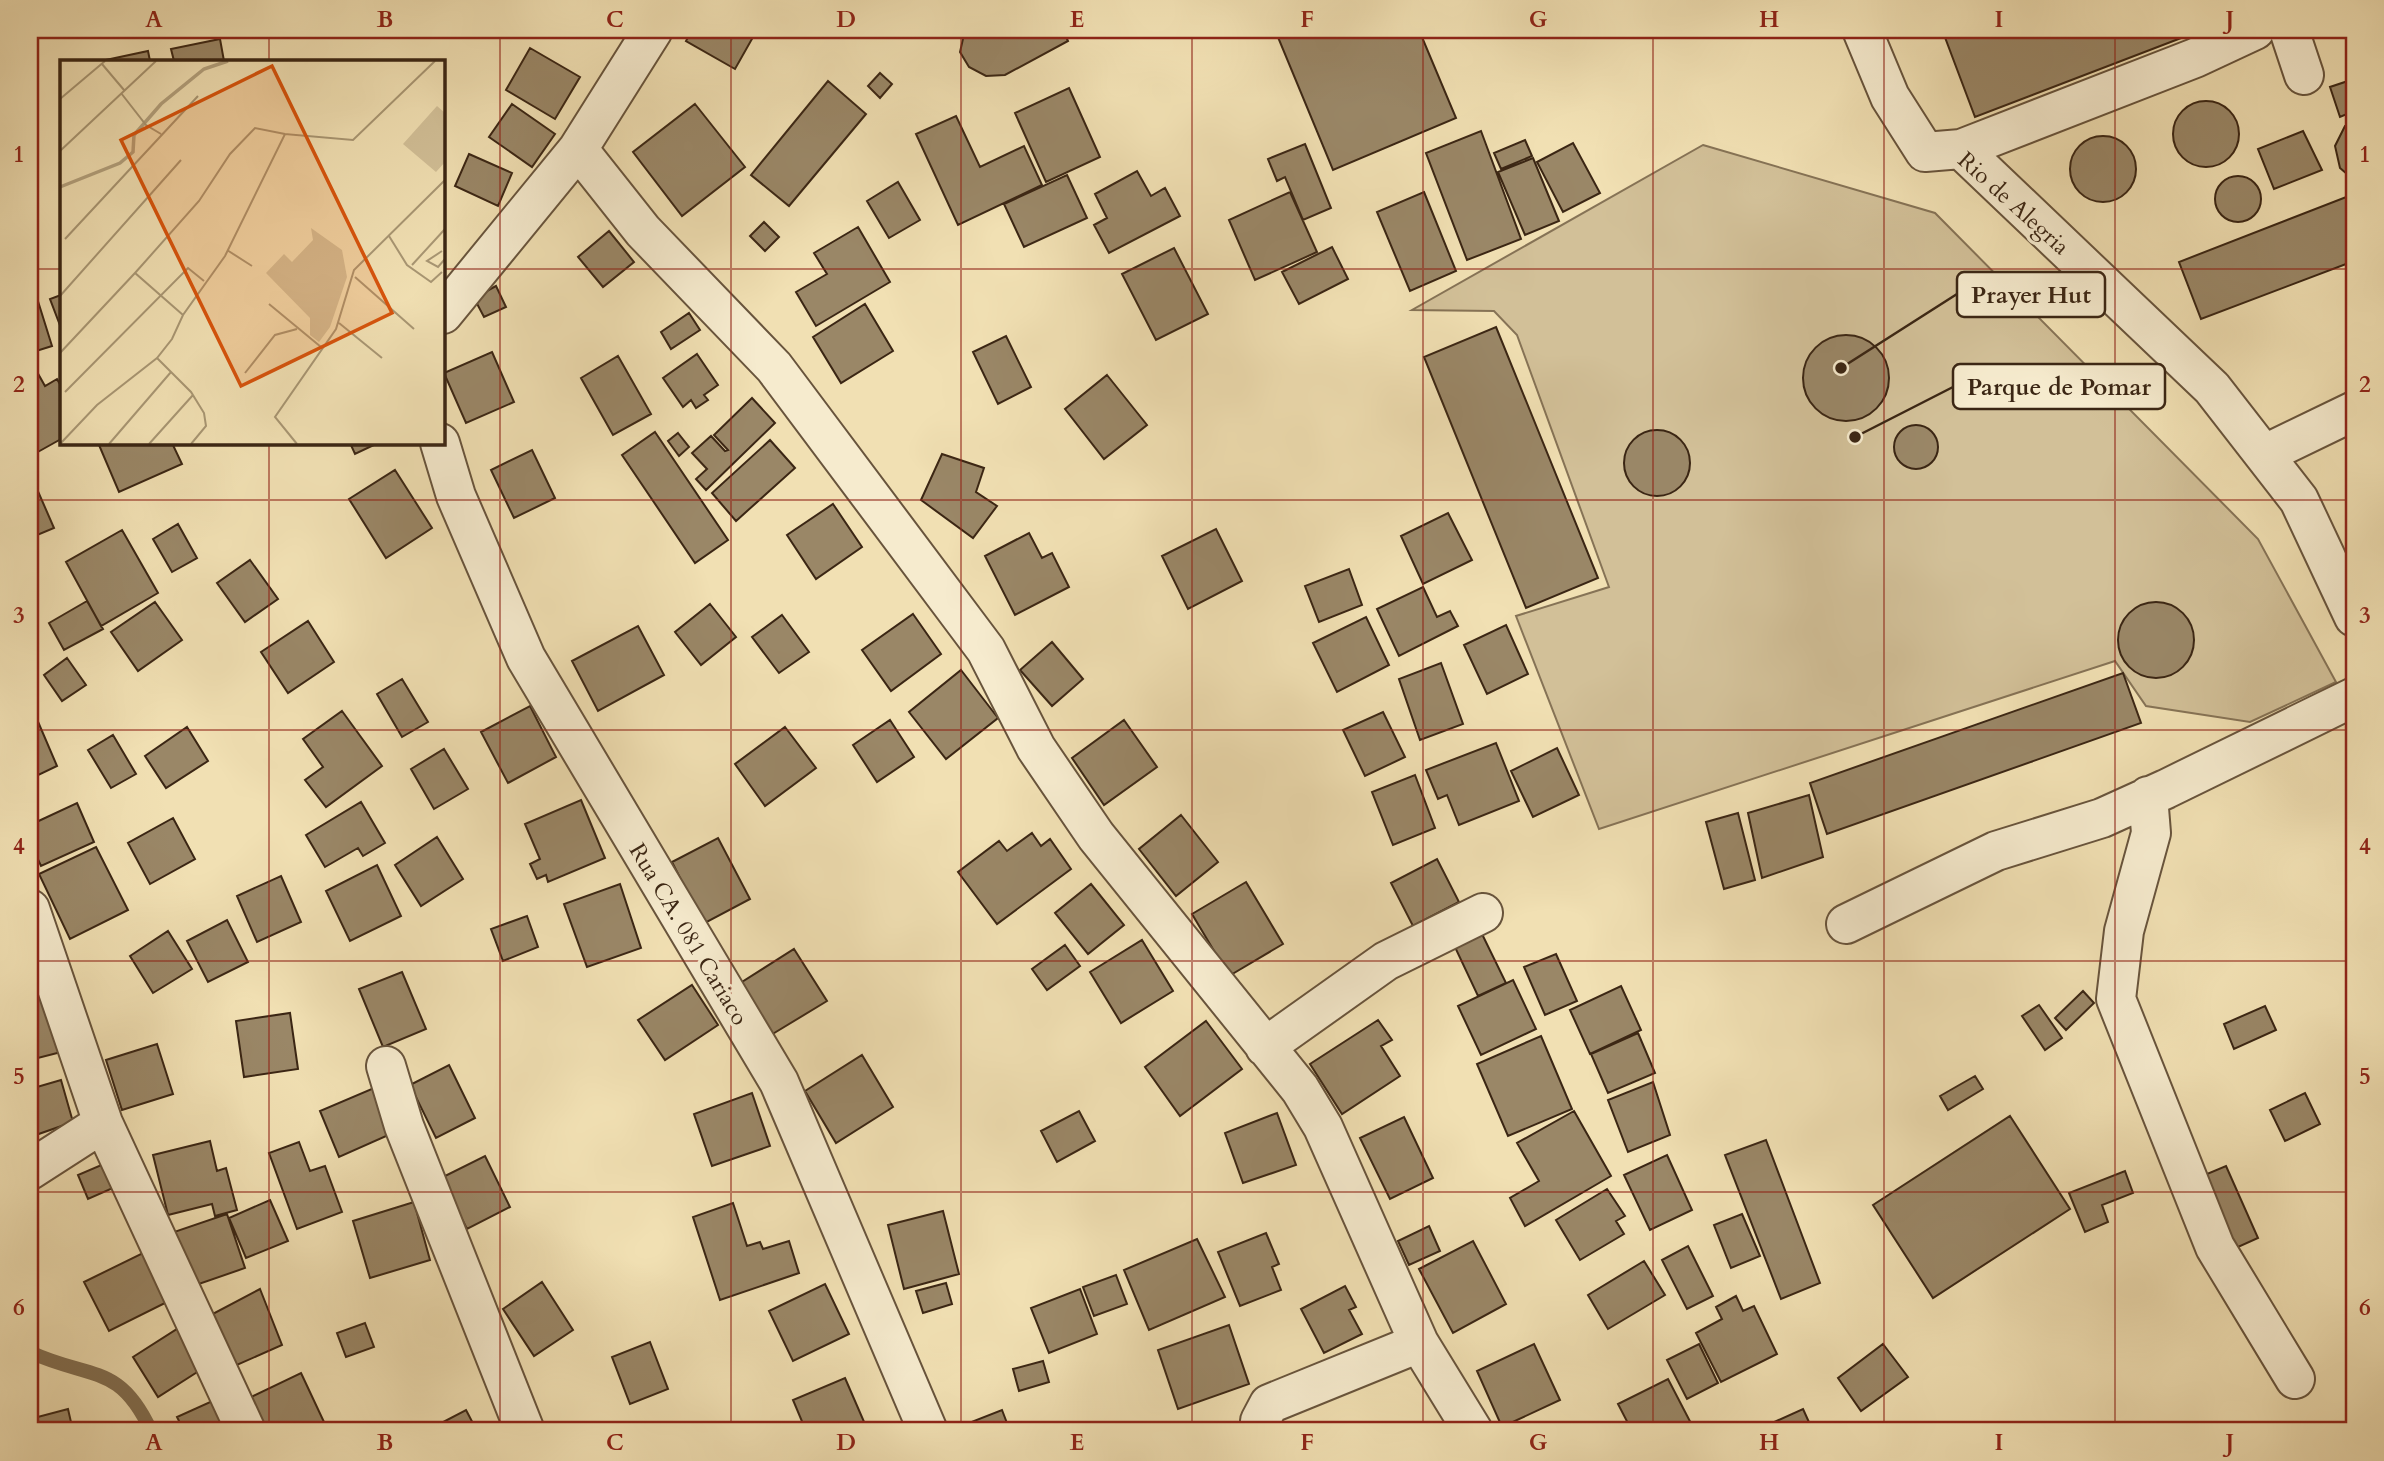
<svg xmlns="http://www.w3.org/2000/svg" width="2384" height="1461" font-family="Cardo,serif">
  <style>
    .green { fill: #d2c098; stroke: #867356; stroke-width: 2 }
    .lines { fill: none; stroke-linecap: round; stroke-linejoin: round }
    .stream { stroke: #837053; stroke-width: 14 }
    .building { fill: #9a8767; stroke: #3b2614; stroke-width: 2 }
    .minor-casing { stroke: #68543c; stroke-width: 42 }
    .minor { stroke: #f6ebce; stroke-width: 38 }
    .grid { fill: none; stroke: #8f2418; stroke-width: 2; stroke-opacity: 0.55 }
    .labels { text-anchor: middle; stroke-width: 7; stroke-linejoin: round; paint-order: stroke }
    .street-label { font-size: 23px; fill: #3b2614; stroke: #f6ebce }
    .inset-river { fill: none; stroke: #b3a17d; stroke-width: 3.5 }
    .inset-road { fill: none; stroke: #a89673; stroke-width: 2 }
    .view { fill: #d7540d; fill-opacity: 0.15; stroke: #d7540d; stroke-width: 3.5 }
    .inset-edge { fill: none; stroke: #3b2614; stroke-width: 3.5 }
    .leader { fill: none; stroke: #3b2614; stroke-width: 2.5 }
    .callout-dot { fill: #3b2614; stroke: #f6ebce; stroke-width: 2.5 }
    .callout { fill: #f6ebce; stroke: #3b2614; stroke-width: 2.5 }
    .callout-label { font-size: 24px; text-anchor: middle; font-weight: bold; fill: #3b2614 }
    .neatline { fill: none; stroke: #8f2418; stroke-width: 2.5 }
    .grid-label { font-size: 23px; text-anchor: middle; font-weight: bold; fill: #8f2418 }
  </style>
  <rect width="100%" height="100%" fill="#f1e0b3"/>
  <filter id="stains"><feTurbulence type="fractalNoise" baseFrequency=".00286" numOctaves="4"/><feColorMatrix values="0 0 0 0 .2 0 0 0 0 .09 0 0 0 0 .02 0 0 0 .5 -.17"/></filter>
  <radialGradient id="worn" r=".72"><stop offset=".6" stop-color="#630" stop-opacity="0"/><stop offset="1" stop-color="#630" stop-opacity=".3"/></radialGradient>
  <!-- green -->
  <path class="green" d="M1703 145 1935 213 2258 539 2336 682 2250 722 2146 706 2115 661 1599 829 1516 616 1609 587 1517 335 1494 311 1412 310Z"/>
  <g class="lines">
    <!-- stream -->
    <path class="stream" d="M30 1352C90 1380 119 1362 151 1431"/>
  </g>
  <!-- building -->
  <path class="building" d="M692 30H757L735 69 686 41Z
    M965 30H1063L1068 41 1005 75 986 76 969 67 960 52Z
    M1275 30H1419L1456 118 1333 170Z
    M1948 30H2202L1975 117 1943 32Z
    M220 39 224 61H174L171 49Z
    M530 48 580 77 555 119 506 90Z
    M148 51 150 61H101Z
    M880 73 892 84 880 98 868 86Z
    M2354 79V111L2340 117 2330 87Z
    M828 81 866 114 789 206 751 175Z
    M1069 88 1100 157 1046 182 1015 113Z
    M2173 134a33 33 0 1 1 66 0a33 33 0 1 1-66 0Z
    M512 104 555 134 532 167 489 137Z
    M695 104 745 167 682 216 633 152Z
    M956 116 980 167 1024 146 1042 185 958 225 916 134Z
    M2354 120V180L2340 168 2335 146 2345 126Z
    M1481 131 1521 239 1467 260 1426 153Z
    M2303 131 2322 170 2274 189 2258 149Z
    M2070 169a33 33 0 1 1 66 0a33 33 0 1 1-66 0Z
    M1525 140 1532 156 1501 169 1494 153Z
    M1573 143 1600 193 1563 212 1537 162Z
    M1305 144 1331 208 1303 220 1285 177 1277 181 1268 159Z
    M469 154 512 173 498 206 455 186Z
    M1533 158 1559 221 1525 235 1498 172Z
    M1137 171 1151 196 1165 188 1180 216 1109 253 1094 225 1107 218 1095 194Z
    M1067 175 1087 218 1024 247 1004 204Z
    M2215 199a23 23 0 1 1 46 0a23 23 0 1 1-46 0Z
    M898 182 920 220 889 238 867 201Z
    M1290 192 1317 252 1255 280 1229 220Z
    M1424 192 1456 271 1410 291 1377 212Z
    M2354 194V261L2201 319 2179 262Z
    M764 222 779 237 765 251 750 236Z
    M858 227 890 282 816 326 796 292 827 274 814 253Z
    M609 231 634 262 603 287 578 257Z
    M1332 247 1348 279 1299 304 1282 272Z
    M1174 248 1208 314 1156 340 1122 274Z
    M496 286 506 307 484 317 474 298Z
    M61 295V328L50 299Z
    M37 298 52 346 30 353V301Z
    M865 304 893 351 841 383 813 337Z
    M689 313 700 330 671 349 661 332Z
    M1496 327 1598 578 1526 608 1424 357Z
    M1803 378a43 43 0 1 1 86 0a43 43 0 1 1-86 0Z
    M1006 336 1031 387 998 404 973 352Z
    M492 352 514 402 466 423 444 373Z
    M697 354 718 385 704 395 708 400 696 408 691 400 683 407 663 378Z
    M618 356 651 414 613 435 581 378Z
    M36 370 45 386 57 379 61 386V439L36 453 30 442V374Z
    M1107 375 1147 425 1104 459 1065 409Z
    M752 398 775 423 706 490 696 479 707 469 692 453 711 436 725 451 728 450 714 435Z
    M1894 447a22 22 0 1 1 44 0a22 22 0 1 1-44 0Z
    M1624 463a33 33 0 1 1 66 0a33 33 0 1 1-66 0Z
    M655 432 728 540 695 563 622 455Z
    M678 433 689 447 679 456 668 441Z
    M770 440 795 468 736 521 712 493Z
    M104 443H172L182 464 119 492 99 445Z
    M350 443H378L355 454Z
    M532 450 555 498 514 518 491 470Z
    M942 454 984 468 976 492 997 506 973 538 921 500Z
    M395 470 432 528 386 558 349 499Z
    M30 473 54 528 30 538Z
    M833 504 862 547 816 579 787 535Z
    M1448 513 1472 560 1423 584 1401 536Z
    M178 524 197 558 172 572 153 539Z
    M1216 529 1242 581 1188 609 1162 556Z
    M122 530 158 593 101 626 66 562Z
    M1029 533 1042 558 1052 553 1069 587 1015 615 985 556Z
    M250 560 278 599 245 622 217 583Z
    M1349 569 1362 605 1319 622 1305 586Z
    M1423 587 1437 617 1450 611 1458 626 1399 656 1377 609Z
    M87 601 103 629 64 650 49 623Z
    M2118 640a38 38 0 1 1 76 0a38 38 0 1 1-76 0Z
    M155 602 182 640 138 671 111 632Z
    M710 604 736 637 701 665 675 632Z
    M913 614 941 654 891 691 862 650Z
    M782 615 809 652 779 673 752 637Z
    M1366 617 1389 665 1337 692 1313 643Z
    M308 621 334 662 288 693 261 652Z
    M1506 625 1528 674 1487 694 1464 645Z
    M638 626 664 675 598 711 572 661Z
    M1052 642 1083 679 1052 706 1020 670Z
    M67 658 86 685 62 701 44 675Z
    M1441 663 1463 724 1420 740 1399 679Z
    M961 670 998 718 946 759 909 712Z
    M2123 673 2141 723 1827 834 1810 783Z
    M402 679 428 722 402 737 377 694Z
    M530 706 556 757 508 783 481 732Z
    M33 710 57 766 30 779V712Z
    M342 711 382 766 326 807 305 780 323 767 303 739Z
    M1383 712 1405 757 1365 776 1343 730Z
    M890 720 914 757 877 782 853 745Z
    M1124 720 1157 767 1104 805 1072 758Z
    M187 727 208 761 166 788 145 756Z
    M785 727 816 768 765 806 735 764Z
    M113 735 136 774 111 788 88 750Z
    M1496 743 1519 801 1459 825 1447 795 1438 799 1426 770Z
    M1557 748 1579 795 1533 817 1511 771Z
    M444 749 468 789 434 809 411 769Z
    M1415 775 1435 828 1393 845 1372 792Z
    M1809 795 1823 857 1762 878 1748 813Z
    M581 800 605 858 548 882 546 875 537 879 530 864 540 859 525 824Z
    M361 802 385 843 363 856 358 848 325 867 306 835Z
    M77 803 94 842 41 866 30 842V825Z
    M1738 813 1755 880 1724 889 1706 822Z
    M1181 815 1218 862 1176 896 1139 849Z
    M173 818 195 859 150 884 128 843Z
    M1032 833 1041 846 1050 839 1071 869 997 924 958 872 999 841 1007 851Z
    M437 837 463 879 421 906 395 865Z
    M718 838 750 899 703 924 672 862Z
    M96 847 128 910 70 939 39 874Z
    M1437 859 1459 902 1413 926 1391 883Z
    M377 865 401 916 350 941 326 891Z
    M281 876 301 922 257 942 237 896Z
    M1246 882 1283 944 1229 976 1192 914Z
    M620 884 641 948 587 967 564 904Z
    M1091 884 1124 925 1088 954 1055 913Z
    M527 916 538 947 503 961 491 929Z
    M227 920 248 962 208 982 187 941Z
    M168 931 192 969 153 993 130 956Z
    M1481 932 1506 983 1478 996 1454 945Z
    M1142 940 1173 991 1121 1023 1090 972Z
    M1065 945 1080 966 1047 990 1032 969Z
    M794 949 827 1001 766 1038 734 987Z
    M1556 954 1577 1001 1545 1015 1524 967Z
    M402 972 426 1029 383 1047 359 989Z
    M1513 980 1536 1029 1481 1055 1458 1006Z
    M692 985 718 1025 665 1060 638 1020Z
    M1621 986 1641 1030 1590 1054 1570 1010Z
    M54 988 69 1050 30 1060V994Z
    M2083 991 2094 1003 2066 1030 2055 1018Z
    M2039 1005 2062 1038 2045 1050 2022 1016Z
    M2265 1006 2276 1030 2234 1049 2224 1024Z
    M290 1013 298 1069 244 1077 236 1021Z
    M1378 1020 1392 1040 1381 1046 1400 1076 1342 1114 1310 1064Z
    M1206 1021 1242 1069 1180 1116 1145 1067Z
    M1638 1033 1655 1073 1608 1093 1591 1054Z
    M1541 1036 1572 1109 1508 1136 1477 1064Z
    M157 1044 173 1094 122 1110 106 1060Z
    M862 1055 893 1107 836 1143 805 1091Z
    M449 1065 475 1118 436 1138 410 1085Z
    M1975 1076 1983 1089 1948 1110 1940 1096Z
    M61 1080 73 1122 30 1137V1089Z
    M1653 1082 1670 1135 1628 1152 1608 1100Z
    M374 1088 393 1133 339 1157 320 1111Z
    M752 1093 770 1146 712 1166 694 1114Z
    M2305 1093 2320 1124 2285 1141 2270 1110Z
    M1079 1111 1095 1141 1057 1162 1041 1131Z
    M1574 1111 1611 1176 1525 1226 1510 1198 1539 1181 1517 1143Z
    M1277 1113 1296 1165 1243 1183 1225 1133Z
    M2010 1116 2070 1209 1933 1298 1873 1205Z
    M1404 1117 1433 1178 1390 1199 1360 1138Z
    M1766 1140 1820 1283 1781 1299 1725 1155Z
    M210 1141 217 1171 226 1168 237 1210 215 1216 212 1204 168 1215 153 1155Z
    M299 1142 310 1171 325 1166 342 1212 297 1229 269 1153Z
    M1667 1155 1692 1210 1650 1230 1624 1175Z
    M485 1156 510 1207 467 1229 441 1178Z
    M113 1160 122 1184 88 1199 78 1175Z
    M2226 1166 2258 1238 2227 1252 2195 1179Z
    M2125 1171 2133 1193 2102 1205 2108 1222 2085 1232 2069 1193Z
    M1607 1189 1625 1216 1616 1221 1624 1234 1580 1260 1556 1220Z
    M270 1200 288 1241 246 1258 229 1218Z
    M414 1202 430 1260 370 1278 353 1221Z
    M733 1203 747 1246 760 1242 763 1249 789 1241 799 1273 720 1300 693 1217Z
    M943 1211 959 1274 904 1289 888 1225Z
    M227 1214 245 1268 193 1286 174 1232Z
    M1742 1214 1760 1256 1731 1268 1714 1225Z
    M1429 1226 1440 1251 1409 1265 1398 1241Z
    M1266 1233 1279 1264 1272 1267 1281 1290 1240 1306 1218 1252Z
    M1197 1239 1225 1297 1149 1330 1124 1270Z
    M1473 1241 1506 1304 1453 1333 1419 1269Z
    M1688 1246 1713 1296 1687 1309 1662 1260Z
    M145 1252 169 1301 109 1331 84 1282Z
    M1644 1261 1665 1295 1608 1329 1588 1295Z
    M1116 1275 1127 1304 1094 1316 1083 1287Z
    M542 1282 573 1330 534 1356 503 1309Z
    M946 1283 952 1304 923 1313 916 1291Z
    M825 1284 849 1334 793 1361 769 1311Z
    M1345 1286 1356 1307 1349 1310 1362 1334 1324 1353 1301 1309Z
    M260 1289 282 1345 230 1368 207 1317Z
    M1080 1289 1097 1334 1049 1353 1031 1308Z
    M1736 1296 1743 1311 1754 1306 1777 1354 1721 1382 1696 1333 1722 1319 1716 1307Z
    M365 1323 374 1347 346 1357 337 1333Z
    M1229 1325 1249 1384 1178 1409 1158 1350Z
    M177 1329 202 1369 158 1397 133 1357Z
    M650 1342 668 1389 630 1404 612 1357Z
    M1534 1344 1560 1400 1502 1427 1477 1371Z
    M1699 1344 1718 1383 1687 1399 1667 1360Z
    M1883 1344 1908 1377 1861 1411 1838 1378Z
    M1043 1361 1049 1382 1019 1391 1013 1369Z
    M301 1373 324 1422 302 1431H262L247 1399Z
    M845 1378 868 1431H806L793 1400Z
    M1668 1379 1695 1431H1632L1618 1404Z
    M219 1398 234 1431H184L177 1417Z
    M68 1409 73 1431H30V1419Z
    M1803 1409 1813 1431H1763L1761 1428Z
    M466 1410 477 1431H426Z
    M1002 1410 1010 1431H957L956 1428Z"/>
  <g class="lines">
    <!-- minor casing -->
    <g class="minor-casing">
      <path id="minor" d="M653 30 578 149 643 231 774 367 986 650 1036 748 1096 836 1300 1089 1323 1127 1419 1343 1473 1431
        M1862 30 1890 97 1925 152 1961 149 2212 388 2299 500 2354 617
        M2289 30 2304 75
        M1961 149 2195 58 2255 30
        M443 314 578 149
        M440 443 456 496 526 658 779 1082 928 1431
        M2265 454 2354 411
        M2148 796 2151 833 2124 931 2116 999 2215 1247 2295 1379
        M30 909 103 1123 246 1431
        M1846 924 1996 851 2102 818 2166 789 2354 697
        M1265 1047 1386 961 1483 913
        M386 1066 404 1126 525 1431
        M30 1170 103 1123
        M1263 1431 1260 1421 1269 1404 1419 1343"/>
    </g>
    <!-- minor -->
    <use href="#minor" class="minor"/>
  </g>
  <!-- grid -->
  <path class="grid" d="M269 30V61M500 30V1431M731 30V1431M961 30V1431M1192 30V1431M1423 30V1431M1653 30V1431M1884 30V1431M2115 30V1431M30 269H61M443 269H2354M269 443V1431M30 500H2354M30 730H2354M30 961H2354M30 1192H2354"/>
  <g class="labels">
    <!-- street labels -->
    <g class="street-label">
      <text transform="translate(2014 203) rotate(42)" y="8">Rio de Alegria</text>
      <text transform="translate(689 934) rotate(59)" y="8">Rua CA. 081 Cariaco</text>
    </g>
  </g>
  <!-- overview -->
  <g transform="translate(60 60)">
    <rect width="385" height="385" fill="#f1e0b3"/>
    <path d="M377 46 385 53V102L376 112 343 84ZM251 168 282 190 287 217 270 267 259 282 250 275V258L206 213 224 194 232 202 253 180Z" fill="#d2c098"/>
    <path class="inset-river" d="M0 127 60 103 73 92 74 75 101 44 144 9 168 1"/>
    <path class="inset-road" d="M42 4 64 30M61 33 86 65 101 74M0 39 45 1M0 91 96 1M329 176 347 205 371 222 382 212M5 179 138 36M167 190 192 206M382 191 367 201 378 207 385 199M352 205 385 169M75 213 139 141 170 94 195 68 225 74M295 217 354 269M0 236 121 100M209 244 261 287M279 263 322 298M0 293 75 213 123 255M97 298 131 332 144 353 146 366 131 384M185 313 215 275 237 269M5 332 128 208 144 221M0 384 37 345 97 298 112 279 123 255 165 196 225 74 293 80 375 1M49 384 111 312M89 384 133 335M237 384 215 357 276 269 294 210 385 120"/>
    <path class="view" d="M212 6 332 253 181 326 61 80Z"/>
    <rect width="385" height="385" class="inset-edge"/>
  </g>
  <!-- callouts -->
  <path class="leader" d="M1841 368L1957 294M1855 437L1953 387"/>
  <g class="callout-dot">
    <circle cx="1841" cy="368" r="7"/>
    <circle cx="1855" cy="437" r="7"/>
  </g>
  <g class="callout">
    <rect x="1957" y="272" width="148" height="45" rx="7"/>
    <rect x="1953" y="364" width="212" height="45" rx="7"/>
  </g>
  <g class="callout-label">
    <text x="2031" y="303">Prayer Hut</text>
    <text x="2059" y="395">Parque de Pomar</text>
  </g>
  <!-- margin -->
  <rect width="2384" height="1461" fill="none" stroke="#f1e0b3" stroke-width="77"/>
  <rect x="38" y="38" width="2308" height="1384" class="neatline"/>
  <g class="grid-label">
    <text x="154" y="27">A</text>
    <text x="385" y="27">B</text>
    <text x="615" y="27">C</text>
    <text x="846" y="27">D</text>
    <text x="1077" y="27">E</text>
    <text x="1307" y="27">F</text>
    <text x="1538" y="27">G</text>
    <text x="1769" y="27">H</text>
    <text x="1999" y="27">I</text>
    <text x="2230" y="27">J</text>
    <text x="19" y="162">1</text>
    <text x="2365" y="162">1</text>
    <text x="19" y="392">2</text>
    <text x="2365" y="392">2</text>
    <text x="19" y="623">3</text>
    <text x="2365" y="623">3</text>
    <text x="19" y="854">4</text>
    <text x="2365" y="854">4</text>
    <text x="19" y="1084">5</text>
    <text x="2365" y="1084">5</text>
    <text x="19" y="1315">6</text>
    <text x="2365" y="1315">6</text>
    <text x="154" y="1450">A</text>
    <text x="385" y="1450">B</text>
    <text x="615" y="1450">C</text>
    <text x="846" y="1450">D</text>
    <text x="1077" y="1450">E</text>
    <text x="1307" y="1450">F</text>
    <text x="1538" y="1450">G</text>
    <text x="1769" y="1450">H</text>
    <text x="1999" y="1450">I</text>
    <text x="2230" y="1450">J</text>
  </g>
  <rect width="100%" height="100%" filter="url(#stains)"/>
  <rect width="100%" height="100%" fill="url(#worn)"/>
</svg>
